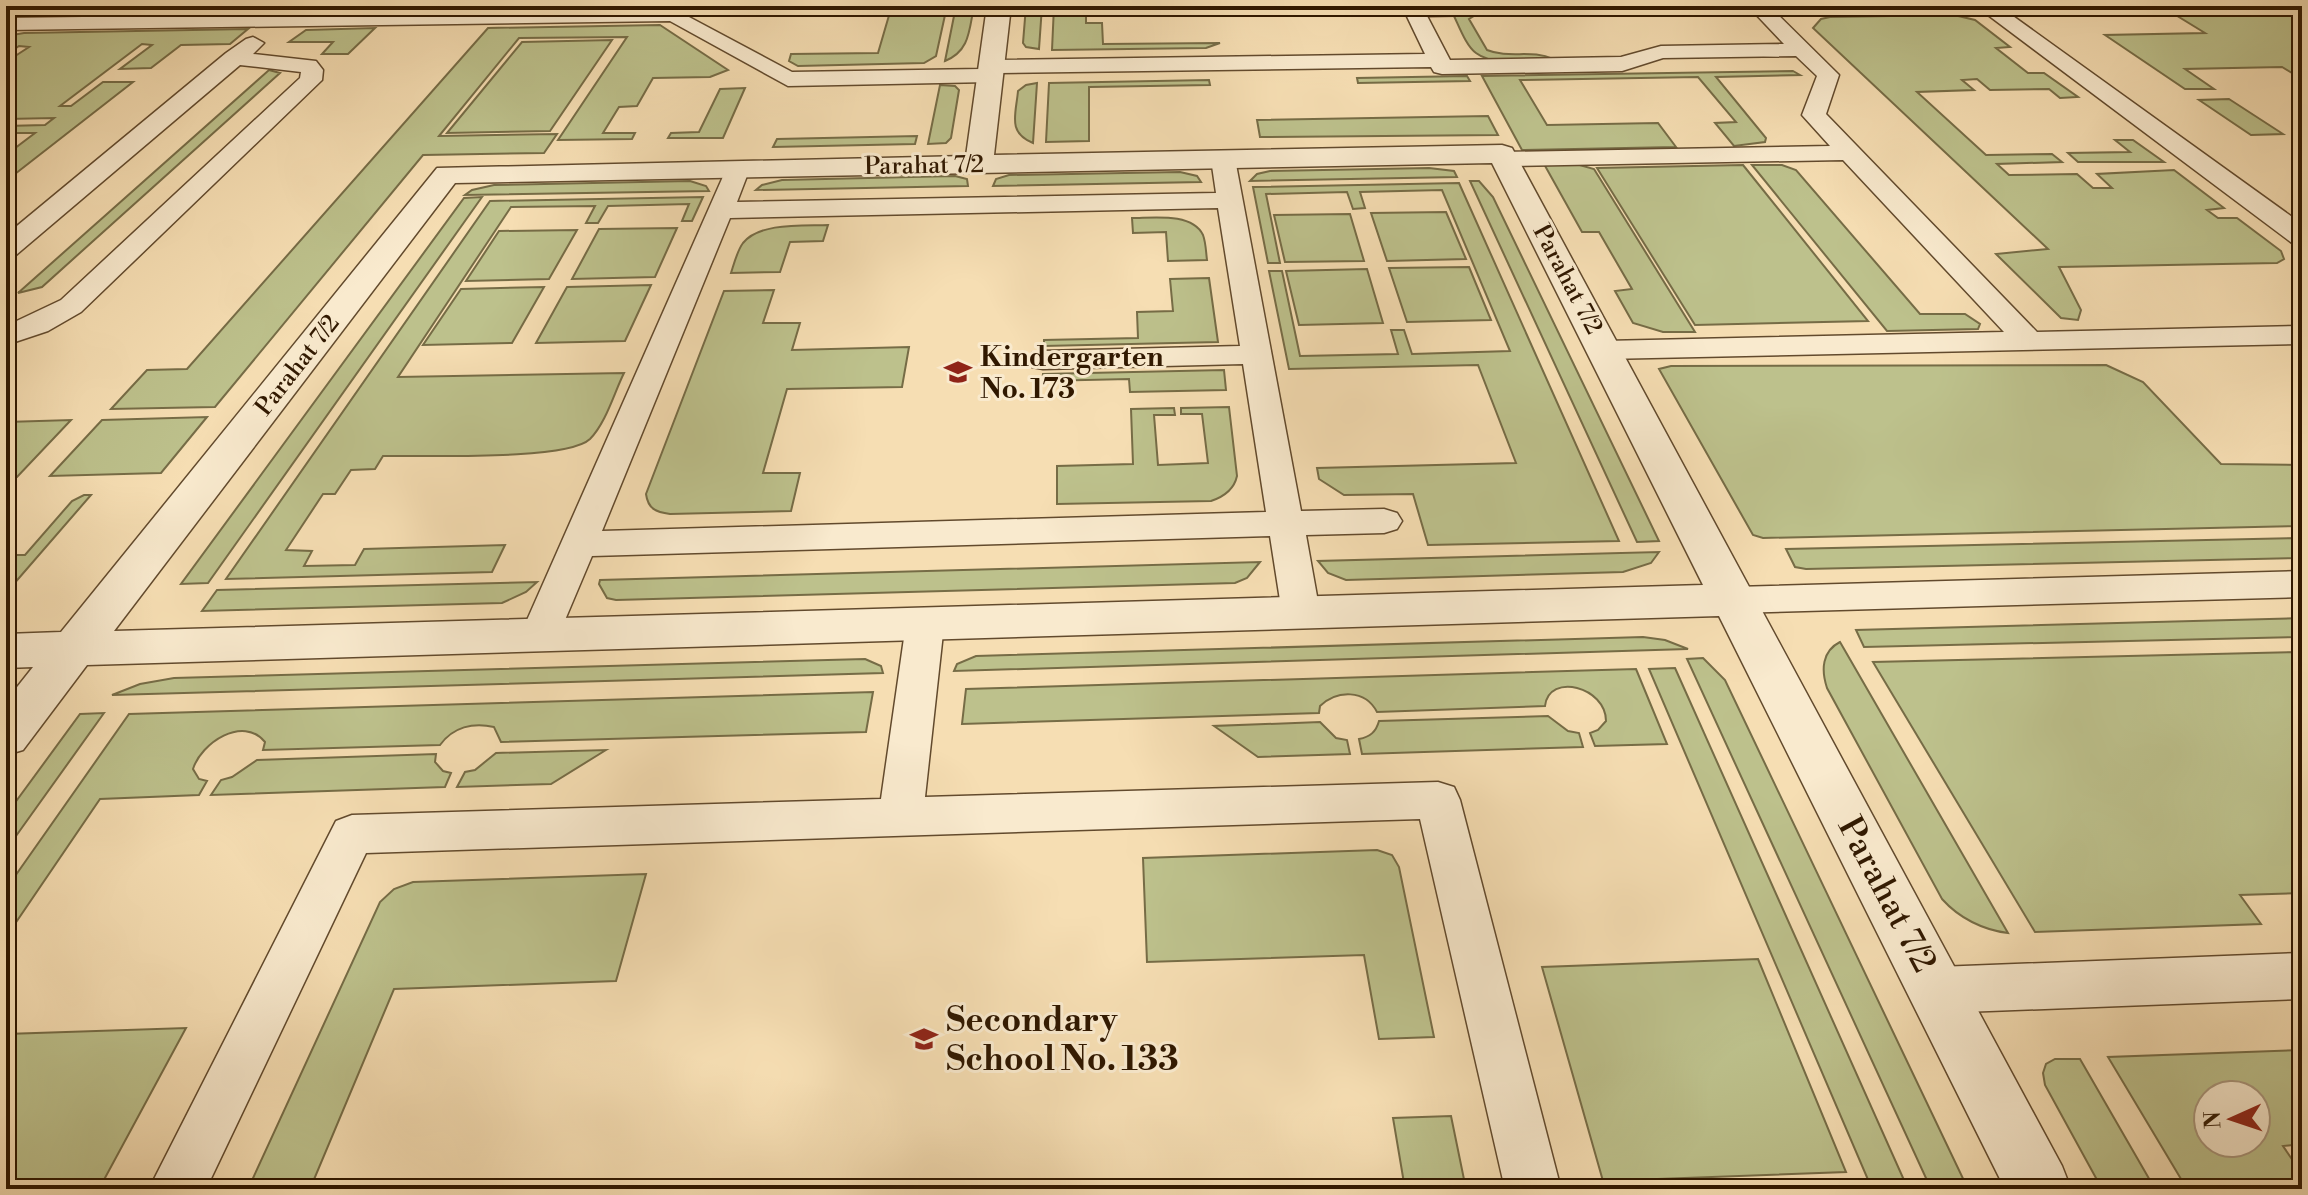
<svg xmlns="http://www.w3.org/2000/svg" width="2308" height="1195" font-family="'Libre Bodoni',serif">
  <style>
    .green { fill: #bdc18c; stroke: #766c46; stroke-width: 2; fill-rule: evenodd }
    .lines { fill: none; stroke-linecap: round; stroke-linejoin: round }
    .service-casing { stroke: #624a2d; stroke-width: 3 }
    .minor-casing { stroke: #624a2d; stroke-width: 3 }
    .service { fill: #f9eace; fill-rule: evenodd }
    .minor { fill: #f9eace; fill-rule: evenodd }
    .labels { text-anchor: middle; stroke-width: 6; stroke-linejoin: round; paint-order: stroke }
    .far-street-label { font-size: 24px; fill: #301800; stroke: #f9eace }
    .poi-label { font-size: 28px; font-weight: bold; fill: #301800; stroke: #f9eace; text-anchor: start }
    .near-street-label { font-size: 34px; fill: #301800; stroke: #f9eace }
    .near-poi-label { font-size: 34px; font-weight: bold; fill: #301800; stroke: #f9eace; text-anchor: start }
  </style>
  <rect width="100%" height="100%" fill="#f6deb3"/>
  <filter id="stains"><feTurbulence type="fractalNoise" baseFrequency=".0025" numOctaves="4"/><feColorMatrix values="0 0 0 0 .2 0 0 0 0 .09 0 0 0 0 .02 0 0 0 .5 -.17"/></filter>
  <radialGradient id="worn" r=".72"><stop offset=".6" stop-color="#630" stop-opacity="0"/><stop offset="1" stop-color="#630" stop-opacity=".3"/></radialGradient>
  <!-- green -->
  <path class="green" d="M61 6H255L252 9 53 12Z
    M909 6H947L936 56 924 63 798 66 789 61 791 54 878 53 890 12H907Z
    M956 6H974C969 30 970 51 945 61Z
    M1026 6H1042L1039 49 1026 47 1023 43Z
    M1054 6H1086V23H1102L1103 44 1220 43 1206 48 1052 50Z
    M2161 6H2302V79L2282 67 2185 69 2214 89H2185L2105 35 2205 33Z
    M1518 10 1515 15 1474 16 1469 19 1487 50C1509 59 1532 49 1553 59 1532 59 1494 67 1476 53 1466 46 1459 26 1453 14Z
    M1954 15 1975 20 2010 47 1996 48 2028 73H2044L2078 97 2060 98 2049 89 1990 90 1977 79 1962 80 1974 90 1917 92 1986 155 2052 154 2062 162 1997 164 2009 175 2077 174 2093 188H2112L2097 174 2174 170 2224 208 2207 210 2218 218H2237L2281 251 2284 259 2277 263 2059 267 2081 310 2078 320 2061 318 1996 254 2048 249 1813 28 1821 19 1830 17Z
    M660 25 728 70 710 77 653 78 637 106 619 107 603 133H635L632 139 558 140 627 37 519 38 439 136 557 134 544 153 423 155 215 407 111 409 147 370 187 369 488 28Z
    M375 28 348 54H322L333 42H289L306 30Z
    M248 29 230 44 181 45 151 68 120 69 152 45 142 44 60 106H71L103 82H133L6 181V155L35 133H6V126L45 125 54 118 6 119V62L29 47 19 46 6 55V36L24 33Z
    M612 40 550 131 447 133 522 42Z
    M269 70 280 73 42 287 18 293Z
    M1793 71 1800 75 1716 77 1766 138 1765 142 1734 146 1715 123 1736 122 1698 77 1520 80 1547 125 1658 123 1676 147 1522 150 1482 76Z
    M1467 76 1470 81 1358 83 1357 78Z
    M1209 80 1210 85 1089 87V141L1046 142 1049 83Z
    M1037 83 1033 143C1007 133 1016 114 1018 91L1026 85Z
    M940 85 955 86 959 90 951 138 946 143 928 144Z
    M745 88 723 138H668L671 133 699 132 720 89Z
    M2229 99 2283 134 2251 135 2199 100Z
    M1488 116 1498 135 1260 137 1257 120Z
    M917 136 915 144 773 147 777 139Z
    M2115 140H2133L2164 162H2078L2068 153 2130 152Z
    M1544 164H1576L1594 169 1695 332H1663L1633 323 1615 291 1632 289 1599 232H1582Z
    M1743 165 1868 321 1695 325 1597 168Z
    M1752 165H1782L1796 170 1920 314H1965L1980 324 1978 329 1887 331Z
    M1429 168 1454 171 1457 177 1250 181 1257 174 1270 171Z
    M1180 172 1197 176 1201 182 993 186 996 179 1009 175Z
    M955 176 967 179 968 186 756 190 762 185 782 180Z
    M690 181 706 186 709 191 465 195 472 190 494 185Z
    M1470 181H1479L1493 197 1659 541 1637 542Z
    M1459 183 1619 541 1428 545 1413 494 1344 495 1319 479 1317 468 1516 463 1478 365 1289 369 1269 271H1282L1300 356 1398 354 1391 330H1404L1412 354 1510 351 1442 190 1360 192 1365 208 1353 209 1347 192 1266 194 1280 263H1268L1253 187Z
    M482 197 208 583 181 584 464 198Z
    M703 197 692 221H682L689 204 608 206 598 223H586L595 206 511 207 398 377 624 373C614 393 606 423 590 439 567 461 422 455 383 456L375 469 351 470 335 494H323L286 550 312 551 304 566 355 565 364 549 505 545 492 572 226 579 490 201Z
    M1446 212 1466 259 1387 261 1371 213Z
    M1350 214 1364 261 1285 262 1274 215Z
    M1132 218C1152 218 1192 212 1203 235 1206 243 1206 253 1207 260L1168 261 1166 232 1133 233Z
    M828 225 823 241 790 242 780 272 731 273C734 264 737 251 743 243 760 222 804 226 828 225Z
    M677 228 655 277 572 279 599 229Z
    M577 230 549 279 466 281 499 231Z
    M1469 267 1491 320 1407 322 1389 268Z
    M1367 269 1383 323 1299 325 1286 271Z
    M1209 278 1218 342 1044 346V340L1138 338 1137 312 1173 311 1170 279Z
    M651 285 625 341 536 343 567 287Z
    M544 287 512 343 423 345 461 289Z
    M774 290 763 323H800L792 350 909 347 902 387 787 389 763 473H800L791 511 670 514C656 512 648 509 646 494L724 291Z
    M2106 365 2143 382 2221 464 2302 465V526L1763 538 1753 535 1659 369 1671 366Z
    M1224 370 1226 390 1130 392 1129 379 1042 381 1043 374Z
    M1229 407 1237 476C1234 490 1223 497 1211 501L1057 504V466L1133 464 1131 409 1174 408 1175 415H1154L1158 465 1208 463 1202 414H1181V408Z
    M207 417 161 473 50 476 102 420Z
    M71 420 17 477H6V422Z
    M84 495H91L6 593V555H25L72 501Z
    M2302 538V558L1806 569 1795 567 1786 549Z
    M1659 552 1651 563 1623 572 1346 580 1328 573 1318 561Z
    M1260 562 1247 578 1235 583 616 600 607 598 599 584 600 580Z
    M537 582 526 592 502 603 202 611 217 590Z
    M2302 618V637L1864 647 1856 630Z
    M1643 637 1665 640 1688 649 954 671 957 664 976 656Z
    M1840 642 2008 933C1983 930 1959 918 1942 899L1827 688C1821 670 1822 651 1840 642Z
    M2302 652V893L2240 895 2261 924 2035 932 1873 662Z
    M1703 658 1725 680 1968 1189H1931L1687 659Z
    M865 659 881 666 883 673 112 695 140 684 174 678Z
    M1675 668 1908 1189H1872L1649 669Z
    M1636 669 1667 744 1595 746 1590 733 1598 730 1606 721C1606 687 1549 672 1545 706L1377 712C1365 689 1337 690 1320 706L1319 713 962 724 966 689Z
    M873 692 866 732 501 742 494 727C473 722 453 727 440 745L263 750 265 742C243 715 201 743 193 769L199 779 207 781 199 795 100 799 6 937V889L129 714Z
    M104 713 6 850V815L80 714Z
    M1548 716 1568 731 1579 733 1583 747 1362 754 1359 739C1370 737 1376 732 1379 721Z
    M1320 722 1336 738 1347 740 1350 754 1258 757 1214 726Z
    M606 750 551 784 457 787 465 772 475 770 496 753Z
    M436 754 435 762 443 771 451 773 445 787 211 795 221 780 232 777 257 760Z
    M1377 850 1392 855 1399 867 1434 1037 1379 1039 1364 955 1147 962 1143 858Z
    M646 874 616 981 394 989 310 1189H248L380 902 394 889 413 882Z
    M1758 959 1846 1172 1603 1181 1542 967Z
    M186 1028 99 1189H6V1034Z
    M2302 1050V1144L2283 1146 2302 1174V1189H2187L2108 1057ZM2256 1095V1143H2208V1095Z
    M2055 1059H2080L2155 1189H2102L2045 1085 2043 1073 2046 1064Z
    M1451 1116 1466 1189H1405L1393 1118Z"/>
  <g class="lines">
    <!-- service casing -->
    <g class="service-casing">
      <path id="service" d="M1402 6H1670L1660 12 1427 16 1450 60 1621 57 1661 46 1784 44 1748 6H1769L1839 75 1826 114 2037 332 2302 326V344L1605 359 1594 356 1590 350 1594 344 1605 341 2004 332 1843 160 1505 166 1496 164 1493 159 1496 154 1505 152 1830 146 1802 115 1817 76 1796 56 1663 58 1622 71 1442 74 1434 72 1431 67 1000 73 998 80 990 82 788 86 670 21 6 30V18L674 9 792 72 981 69 983 62 991 60 1425 54Z
        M1976 6H1999L2302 224V245L2292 243Z
        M253 37 264 43 253 54 316 61 323 70 322 80 81 312 48 331 6 345V326L61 300 300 78 301 72 240 65 16 255 6 257V235L226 53 246 39Z
        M1223 152 1232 154 1235 159 1301 511 1384 509 1397 513 1402 521 1397 529 1384 533 1306 535 1320 613 1315 623 1301 627 1287 623 1282 613 1270 536 592 556 554 646 540 650 526 646 520 636 729 163H747L750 168 737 202 1216 193 1211 159 1214 154ZM1218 208 1240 346 1043 351 1032 353 1028 360 1032 367 1043 369 1243 364 1266 512 602 531 730 218Z
        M2302 571V597L1735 613 1722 610 1716 600 1722 590 1735 587Z
        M925 610 939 614 944 624 925 797 1438 782 1454 787 1460 800 1561 1189H1505L1420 819 366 853 206 1189H149L336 821 352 815 881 799 906 624 911 614Z
        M2302 953V999L1938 1013 1920 1006 1913 990 1920 974 1938 967Z"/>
    </g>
    <!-- minor casing -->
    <g class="minor-casing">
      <path id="minor" d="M987 6H1011L994 155 1502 145 1512 148 2062 1166 2071 1189H2005L1719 616 87 665 23 750 6 755V701L33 667 6 668V634L61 632 437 168 966 156ZM1492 163 1703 585 114 631 455 183Z"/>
    </g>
    <!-- service -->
    <use href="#service" class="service"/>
    <!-- minor -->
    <use href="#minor" class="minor"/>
  </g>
  <!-- icons -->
  <defs>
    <g id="school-bare" transform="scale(2.16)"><path d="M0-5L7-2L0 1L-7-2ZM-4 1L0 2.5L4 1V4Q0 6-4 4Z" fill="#8f2418" stroke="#f9eace" stroke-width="2.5" paint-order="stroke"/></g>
  </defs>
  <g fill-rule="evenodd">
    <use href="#school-bare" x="958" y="372"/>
    <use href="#school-bare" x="924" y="1039"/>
  </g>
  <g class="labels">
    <!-- far-street labels -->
    <g class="far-street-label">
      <text transform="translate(924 165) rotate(-1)" y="8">Parahat 7/2</text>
      <text transform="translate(1568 279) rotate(62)" y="8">Parahat 7/2</text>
      <text transform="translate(297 365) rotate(-52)" y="8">Parahat 7/2</text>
    </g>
    <!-- poi labels -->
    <g class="poi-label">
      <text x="980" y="366">Kindergarten<tspan x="980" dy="32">No. 173</tspan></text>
    </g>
    <!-- near-street labels -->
    <g class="near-street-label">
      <text transform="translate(1888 894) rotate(62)" y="12">Parahat 7/2</text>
    </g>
    <!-- near-poi labels -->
    <g class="near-poi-label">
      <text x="946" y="1031">Secondary<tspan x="946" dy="39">School No. 133</tspan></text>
    </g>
  </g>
  <!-- margin -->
  <rect width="2308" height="1195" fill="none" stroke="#f6deb3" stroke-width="32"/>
  <rect x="8" y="8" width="2292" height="1179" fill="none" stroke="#301800" stroke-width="4"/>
  <rect x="16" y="16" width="2276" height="1163" fill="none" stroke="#301800" stroke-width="2"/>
  <!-- north arrow -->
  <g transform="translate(2232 1119) rotate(267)"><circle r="38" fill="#f9eace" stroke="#a9967c" stroke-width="2"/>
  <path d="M0-6L14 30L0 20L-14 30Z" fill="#8f2418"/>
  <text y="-12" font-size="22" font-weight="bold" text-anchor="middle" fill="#301800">N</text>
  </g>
  <rect width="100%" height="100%" filter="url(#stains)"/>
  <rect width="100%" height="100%" fill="url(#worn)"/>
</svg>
